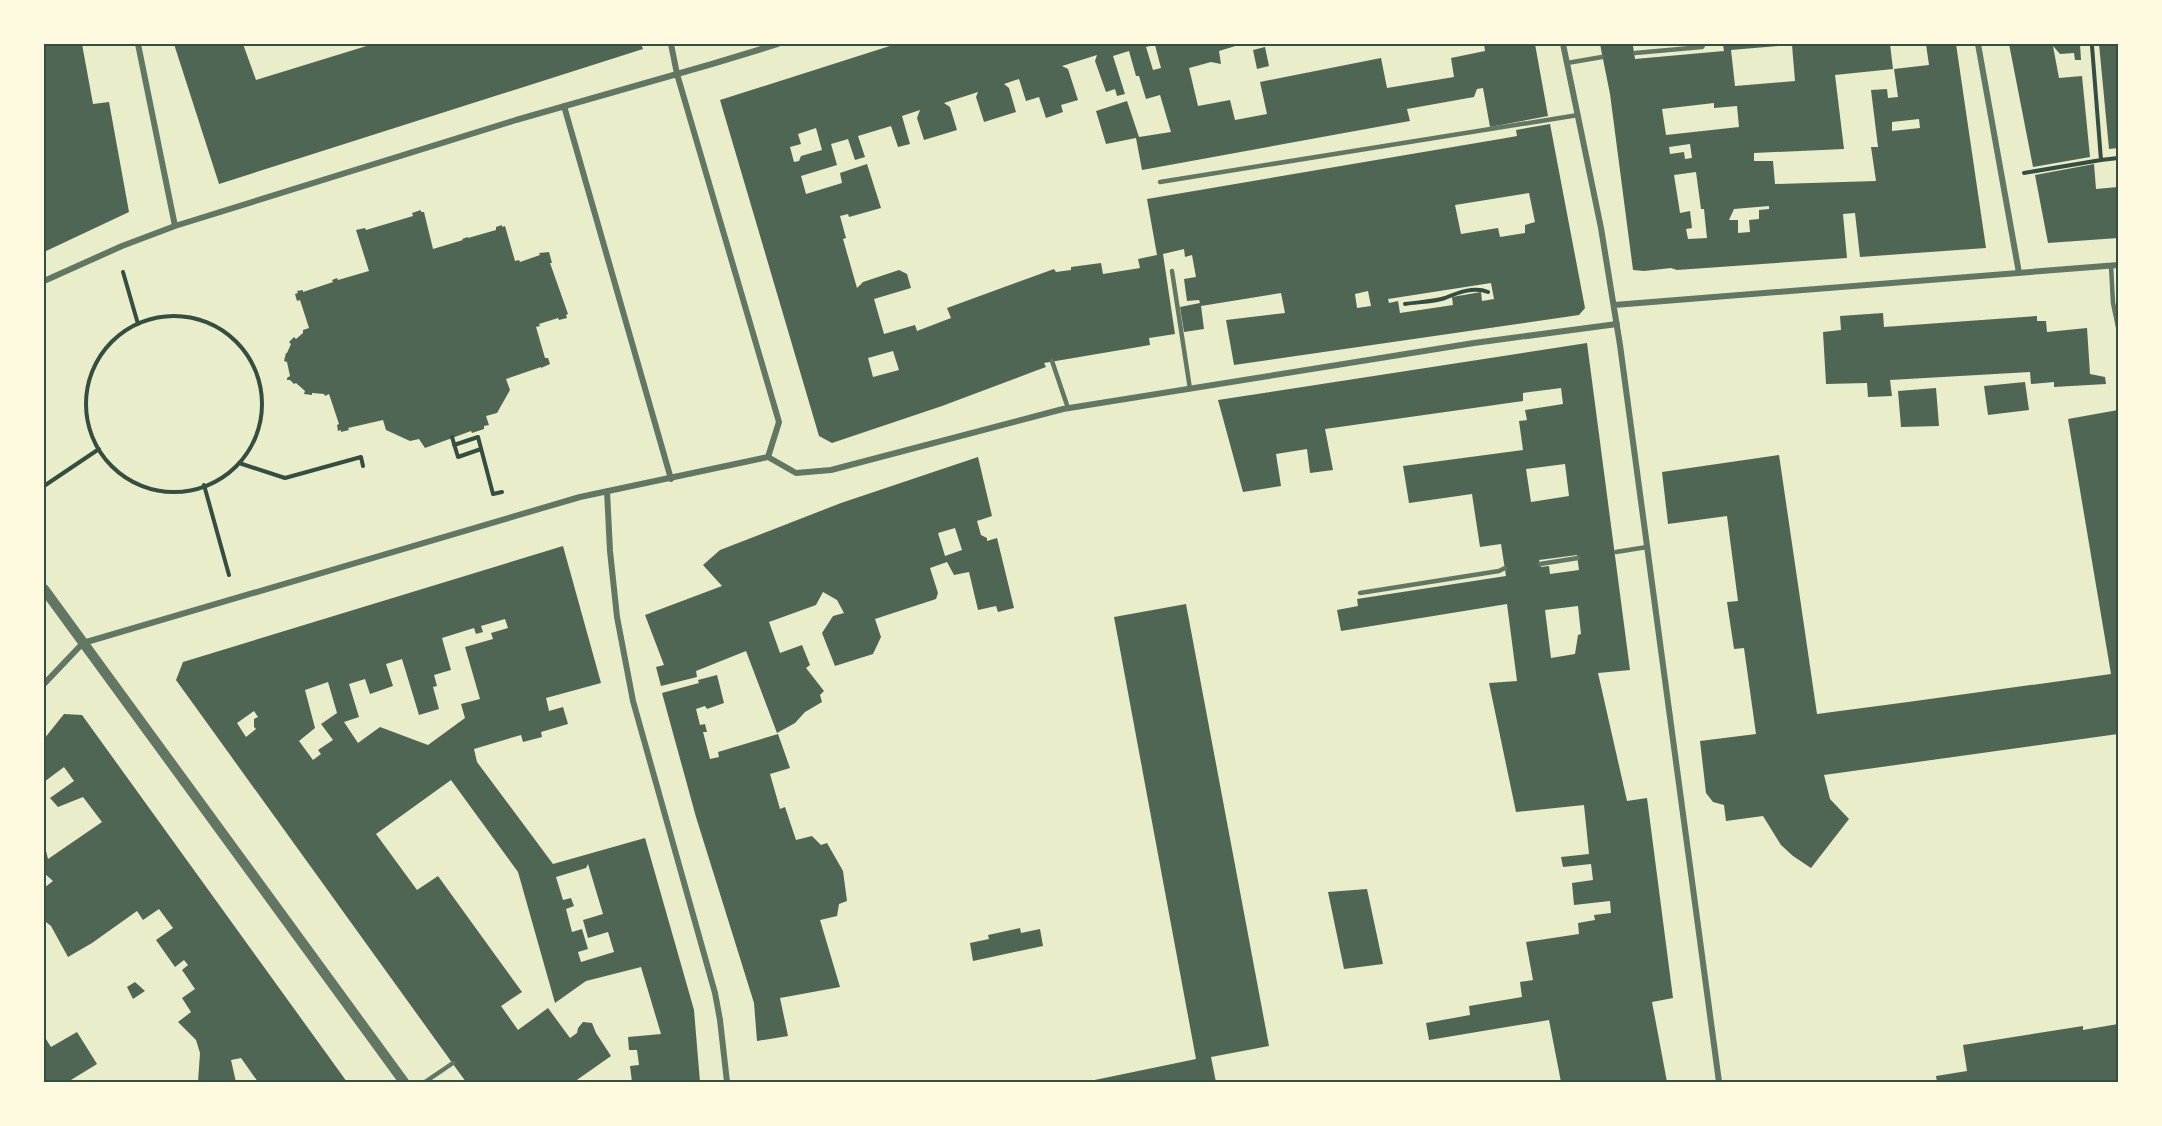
<svg xmlns="http://www.w3.org/2000/svg" width="2162" height="1126" font-family="'Noto Sans',sans-serif">
  <style>
    .building { fill: #4f6655; fill-rule: evenodd }
    .lines { fill: none; stroke-linecap: round; stroke-linejoin: round }
    .path { stroke: #344e41; stroke-width: 4 }
    .service { stroke: #617663; stroke-width: 4.5 }
    .minor { stroke: #617663; stroke-width: 6 }
    .tertiary { stroke: #617663; stroke-width: 10 }
    .neatline { fill: none; stroke: #344e41; stroke-width: 2 }
  </style>
  <rect width="100%" height="100%" fill="#e9edc9"/>
  <!-- building -->
  <path class="building" d="M44 44H82L93 104 109 102 129 212 44 252Z
    M174 44H243L256 80 373 44H641L643 49 219 184Z
    M896 44H1242L1219 51 1221 64 1211 62 1189 68 1198 106 1230 100 1235 120 1267 114 1260 82 1381 58 1387 88 1454 77 1451 58 1485 51 1484 44H1535L1548 116 1490 127 1483 88 1477 89 1474 97 1407 109 1410 121 1142 170 1136 138 1106 144 1096 111 1127 101 1139 137 1171 132 1160 95 1146 99 1139 76H1136L1129 51 1113 56 1125 94 1117 96 1115 89 1106 92 1095 61 1097 55 1062 66 1068 69 1078 100 1061 105 1063 112 1046 118 1039 97 1026 101 1019 79 1004 84 1009 88 1016 112 984 122 976 97 978 92 944 103 950 107 957 130 924 140 917 118 920 110 902 116 910 144 898 147 891 126 858 136 865 157 855 160 848 139 831 144 837 165 801 176 806 194 842 183 840 173 867 164 881 208 849 217 848 214 840 216 846 238 843 239 857 288 863 282 899 270 907 274 911 288 874 299 884 334 915 325 917 331 951 318 947 308 1054 269 1056 272 1071 270V267L1101 263 1103 274 1140 268 1138 259 1157 255 1147 199 1506 138 1517 136 1516 130 1550 124 1585 308 1579 315 1234 365 1226 320 1285 313 1281 293 1201 306 1204 329 1184 332 1180 307 1200 303 1199 300 1187 301 1184 279 1196 277 1192 255 1185 257 1184 249 1163 254 1175 334 1149 338 1150 345 1044 363 1046 367 1035 371 942 406 832 443 819 436 720 100ZM1155 45 1161 68 1153 70 1146 47ZM816 128 822 150 801 156 799 161 794 162 790 147 801 144 798 134ZM1529 193 1535 222 1525 225V233L1500 237 1498 228 1461 234 1455 205ZM1491 283 1494 299 1482 301 1481 292 1452 297 1453 305 1400 313 1398 301 1389 303 1388 299ZM1368 291 1371 306 1357 308 1355 294ZM893 351 899 370 873 377 868 358Z
    M1600 44H1639L1640 46H1633L1635 59 1724 51 1723 45 1778 44V46L1731 50 1735 86 1795 81 1792 45 1809 44H1890L1893 69 1835 75 1844 149 1754 153V161H1773L1775 184 1876 181 1871 147H1878L1871 90 1887 89 1888 98 1898 97 1894 69 1929 65 1926 44H1956L1986 248 1860 257 1855 213 1843 214 1847 258 1677 270 1671 268 1644 271 1633 270 1610 94ZM1714 103V108L1737 106 1739 127 1666 135 1662 109ZM1919 119 1920 128 1892 131V122ZM1690 144 1692 158 1685 159 1684 152 1670 154 1669 147ZM1696 172 1701 209H1704L1707 238 1688 239 1686 229 1692 228 1690 211 1680 213 1674 175ZM1769 206V209L1759 210V219L1749 220 1750 232 1738 233V220H1729L1734 209Z
    M2009 44H2080L2081 60H2075L2074 53 2060 54 2053 46 2059 78 2082 76 2090 157 2033 167Z
    M2099 44H2118V148L2109 149Z
    M1265 47 1269 66 1257 69 1253 50Z
    M2094 164 2096 189 2118 187V238L2048 243 2035 175Z
    M421 210V212H424L433 249 463 240 462 239 468 237V238L496 230V227L502 225V227L505 226 515 261 519 260 520 262 540 255 539 253 549 252 552 263H550L568 314 566 315 567 318 559 320 558 318 539 324 540 326 536 327 545 358H548L550 364 541 368V367L506 379 510 390 497 413 486 416 489 425 484 426V429L472 433 471 431 425 448 419 439 410 441 386 430 383 420 348 428 349 430 341 432V430L338 431 337 425 339 424 329 394 325 396 324 394 312 393V395L304 394 305 391 296 383 294 384 290 380H287V378L290 376 287 362 284 361 286 353H287L291 344 289 342 294 337 296 339 303 333V330L309 328 300 300 297 301 295 294 298 293 297 291 303 290V292L333 282 332 280 337 278 338 280 369 271 356 230 365 228 366 230 413 216 412 213Z
    M1883 313 1884 327 2037 316V321H2046L2047 332 2087 328 2090 374 2105 377 2106 384 2054 387V382L2031 384 2030 372 1890 380 1892 396 1868 397 1867 383 1826 384 1823 332 1841 330 1840 316Z
    M1587 343 1630 670 1598 673 1627 801 1647 798 1673 998 1652 1002 1667 1082H1561L1549 1020 1429 1040 1426 1023 1470 1015 1469 1006 1522 997 1520 982 1533 980 1526 942 1579 934 1578 923 1595 920 1594 915 1611 913 1610 901 1574 905 1572 883 1593 880 1591 864 1563 867 1561 857 1589 854 1584 805 1516 812 1489 683 1517 681 1507 604 1341 631 1337 610 1358 606 1357 599 1506 576 1501 544 1480 547 1472 494 1409 503 1403 466 1523 450 1519 421 1527 420 1525 410 1563 404 1561 388 1523 393V401L1325 429 1333 470 1310 473 1307 449 1276 454 1281 486 1243 492 1218 400ZM1565 464 1569 496 1531 502 1526 469ZM1577 555 1579 570 1550 574 1549 566 1541 567 1539 560ZM1578 606 1581 634 1578 635 1575 654 1551 658 1545 610Z
    M2025 382 2029 410 1988 415 1984 386Z
    M1936 388 1939 426 1901 427 1898 391Z
    M2118 410V734L1824 775 1830 799 1849 819 1811 868 1793 856 1781 845 1763 816 1726 821 1724 805 1713 802 1706 793 1700 741 1756 734 1744 648 1734 649 1727 602 1738 601 1727 516 1668 524 1662 472 1779 455 1817 714 1908 702 2111 674 2068 419Z
    M978 457 992 516 977 521 981 535 987 538V541L997 538 1014 608 998 612 996 606 978 610 969 572 954 575 947 562 930 568 938 593 936 599 875 619 881 637 873 654 835 666 822 633 833 616 844 613 837 600 823 592 816 605 769 622 780 653 802 645 810 665 806 668 824 691 820 695 822 702 805 712 795 723 777 733 746 651 696 671 697 677 661 686 656 667 664 665 645 615 722 586 703 565 720 550 841 503ZM955 528 962 550 945 556 938 533Z
    M563 546 601 683 546 698 549 711 563 707 568 724 541 732 542 737 523 742 521 735 474 749 477 762 553 864 645 838 694 1010 700 1082H632L630 1066 639 1065 637 1050H629L628 1037 661 1034 641 967 586 981 555 1003 518 872 451 780 376 834 417 890 438 876 522 992 501 1006 518 1030 548 1008 570 1038 577 1033 578 1028 583 1022 592 1023 596 1033 611 1056 574 1082H466L176 680 183 662ZM505 619 508 628 491 633 493 639 465 647 480 699 461 704 465 718 428 745 380 727 358 743 344 722 359 717 349 684 365 679 370 694 393 686 386 664 402 659 419 715 439 709 433 687 437 686 434 675 451 670 442 638 474 628 476 634 483 632 481 626ZM328 682 337 713 321 724 333 740 318 750 321 754 313 760 299 741 315 728 305 690ZM254 711 258 717 254 719V727L256 729 246 737 237 723ZM588 864 603 914 583 920 588 938 608 932 614 952 581 962 578 952 588 949 582 929 572 932 566 909 574 906 571 898 563 900 556 877 586 868Z
    M1186 604 1269 1046 1211 1057 1216 1082H1085L1196 1059 1114 617Z
    M717 675 724 703 707 709 705 706 696 709 700 725 705 724 707 732H703L710 759 719 757 718 752 778 734 790 768 770 774 780 809 785 807 796 840 812 836 821 845 827 843 843 871 847 901 839 904 837 916 820 920 840 987 780 998 788 1036 757 1041 754 1003 696 817 662 693 699 683 698 680Z
    M64 714 82 715 347 1082H258L241 1058 231 1060 236 1082H198L200 1053 196 1040 178 1022 191 1012 182 998 195 989 182 970 188 965 184 960 175 967 156 940 173 928 159 909 143 920 137 911 92 943 68 957 51 926 46 922 44 925V888L53 881 44 873V843L48 859 102 822 83 797 58 807 50 798 74 781 64 767 44 782V739Z
    M1367 889 1383 964 1344 969 1328 892Z
    M1020 928 1021 933 1040 929 1043 946 973 961 970 943 989 939 988 935Z
    M135 982 145 991 133 999 127 987Z
    M2118 1024V1082H1937L1936 1076 1967 1071 1963 1045 2083 1026V1030Z
    M77 1032 97 1064 71 1080 73 1082H44V1036L51 1047Z"/>
  <g class="lines">
    <!-- path -->
    <path class="path" d="M2092 46 2101 160
      M2024 173 2101 160 2118 158
      M123 272 138 324
      M1405 304C1417 302 1433 302 1445 298 1457 293 1474 286 1488 292
      M86 404a88 88 0 1 1 176 0a88 88 0 1 1-176 0Z
      M452 437 458 457 481 449
      M454 445 478 437 493 494 502 492
      M239 463 285 478 361 457 363 466
      M204 485 229 575
      M44 486 99 449"/>
    <!-- service -->
    <path class="service" d="M1635 53 1702 47 1704 44
      M1567 63 1602 57
      M1160 182 1578 115
      M2111 266 2113 303 2118 327
      M1172 271 1190 389
      M1052 361 1068 408
      M1616 552 1647 547
      M1540 564 1578 558
      M1360 593 1499 571 1505 568
      M425 1082 453 1063"/>
    <!-- minor -->
    <path class="minor" d="M138 44 175 226
      M671 44 677 74 779 422 768 457
      M1563 44 1601 228 1620 345 1719 1082
      M1978 44 2019 273
      M564 106 671 479
      M44 281 122 246 175 226 516 120 712 64 778 44
      M1614 305 2118 265
      M768 457 796 473 831 470 1063 409 1474 343 1617 324
      M607 491 610 551 617 617 633 701 715 993 720 1020 727 1082
      M44 684 83 643 580 497 768 457"/>
    <!-- tertiary -->
    <path class="tertiary" d="M44 589 404 1082"/>
  </g>
  <!-- border -->
  <rect width="2162" height="1126" fill="none" stroke="#fefae0" stroke-width="90"/>
  <rect x="45" y="45" width="2072" height="1036" class="neatline"/>
</svg>
